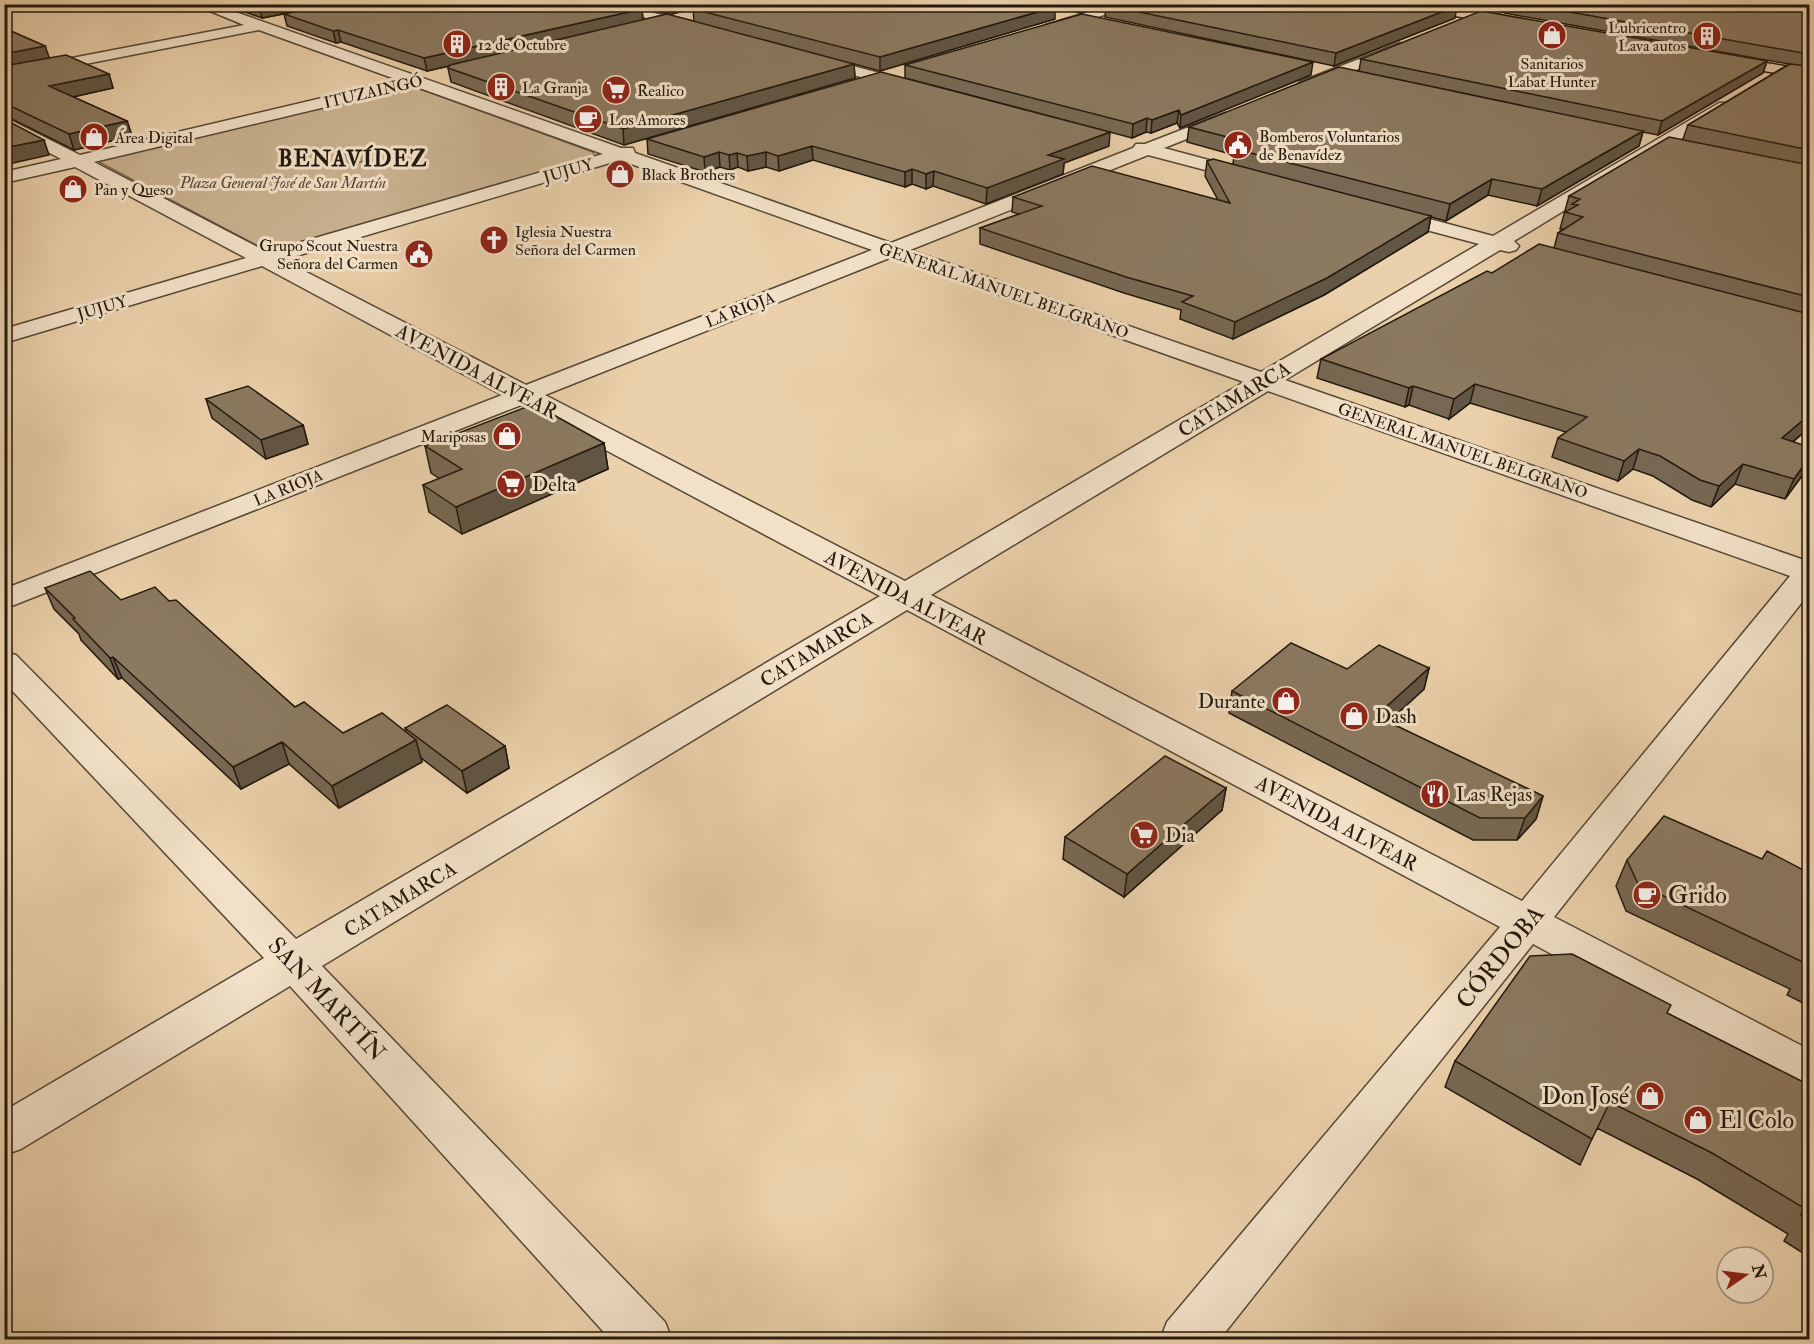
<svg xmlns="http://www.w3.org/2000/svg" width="1814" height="1344" font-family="'IM FELL Double Pica',serif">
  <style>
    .green { fill: #c9b290; stroke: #76664f; stroke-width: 1.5 }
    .water { fill: #a79276; stroke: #72624c; stroke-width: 1.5 }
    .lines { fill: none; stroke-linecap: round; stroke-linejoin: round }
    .minor-casing { stroke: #554735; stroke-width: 3 }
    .major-casing { stroke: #23190e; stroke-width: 3 }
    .minor { fill: #f2e1c8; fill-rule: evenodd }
    .major { fill: #ebd1ab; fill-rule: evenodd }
    .wall { fill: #786853; stroke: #23190e; stroke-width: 1.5 }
    .shaded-wall { fill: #615543; stroke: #23190e; stroke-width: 1.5 }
    .building { fill: #8b7960; stroke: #23190e; stroke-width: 1.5 }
    .labels { text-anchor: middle; stroke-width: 6; stroke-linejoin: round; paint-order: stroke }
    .far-poi-label { font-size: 16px; fill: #23190e; stroke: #f2e1c8; text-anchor: start }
    .far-street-label { font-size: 16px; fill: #23190e; stroke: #f2e1c8 }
    .far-park-label { font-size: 16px; font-style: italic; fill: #554735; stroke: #f2e1c8 }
    .street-label { font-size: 20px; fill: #23190e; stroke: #f2e1c8 }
    .poi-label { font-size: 20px; fill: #23190e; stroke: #f2e1c8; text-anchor: start }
    .far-district-label { font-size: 22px; font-weight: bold; letter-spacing: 1.5px; fill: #23190e; stroke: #f2e1c8 }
    .near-poi-label { font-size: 24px; fill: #23190e; stroke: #f2e1c8; text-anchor: start }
    .near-street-label { font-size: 24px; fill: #23190e; stroke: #f2e1c8 }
  </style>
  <rect width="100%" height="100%" fill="#ebd1ab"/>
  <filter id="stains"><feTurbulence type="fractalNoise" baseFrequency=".00333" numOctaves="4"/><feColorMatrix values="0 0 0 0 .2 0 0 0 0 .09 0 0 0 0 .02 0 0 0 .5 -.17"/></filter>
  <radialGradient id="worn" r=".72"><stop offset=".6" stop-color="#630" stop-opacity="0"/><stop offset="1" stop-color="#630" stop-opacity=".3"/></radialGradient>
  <!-- green -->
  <path class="green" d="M405 87 420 89 593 152 595 157 280 249 262 248 99 162 103 159Z"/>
  <!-- water -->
  <path class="water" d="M360 152 369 154 370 157C360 165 344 166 333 160L341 154Z"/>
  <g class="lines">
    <!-- minor casing -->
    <g class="minor-casing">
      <path id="minor" d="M193 4H213L621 148H633L635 153 891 243 1133 148 1136 144H1145L1225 113H1237L1239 116 1237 119 1164 148 1257 173 1260 177 1257 181 1251 182 1148 155 910 250 1261 372 1479 244 1378 217 1375 213 1378 209 1385 207 1493 236 1719 103H1731L1733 106 1731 109 1514 241 1519 246 1516 250 1509 252 1500 250 1285 380 1810 562V592L1554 917 1810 1050V1089L1794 1084 1533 944 1219 1340H1160L1167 1322 1500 927 907 610 322 966 665 1322 672 1340H611L290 986 21 1149 4 1155V1111L264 958 4 682V652L16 655 296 939 880 596 521 405 4 609V589L502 395 262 266 4 343V329L246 258 75 167 4 183V172L61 159 4 129V117L80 155 398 80 259 30 4 80V71L244 25ZM414 86 603 154 267 252 94 162ZM620 160 872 250 526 385 283 260ZM892 257 1244 382 905 581 545 395ZM1268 391 1790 576 1522 901 931 595Z
        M598 4H621L703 26 705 29 698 33Z
        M1115 4H1137L1056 31 1051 32 1044 28 1046 25Z
        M1500 4H1519L1490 17 1483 13Z
        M1400 43 1407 47 1405 50 1312 88H1300L1298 85 1300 82Z
        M811 55 921 84 923 87 915 92 806 62 804 59Z"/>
    </g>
    <!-- major casing -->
    <g class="major-casing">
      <path id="major" d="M1407 4H1437L1514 19 1521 23 1514 27 1413 8Z
        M1722 56 1810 70V79L1717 63 1715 60 1717 57Z"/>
    </g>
    <!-- minor -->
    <use href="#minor" class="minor"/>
    <!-- major -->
    <use href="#major" class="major"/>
  </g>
  <!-- wall -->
  <path class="wall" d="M223 4H331L642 9 643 20 667 14 631 4H710L668 15 694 21 693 9 1055 19 880 71 854 64 855 78 624 145 451 82 448 68 449 66 427 71 341 42 336 43 287 26 284 14 262 18Z
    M1045 4H1106L1080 13Z
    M1454 4H1495L1484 10Z
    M1506 4H1809V428L1793 442 1807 469 1785 499 1735 484 1711 507 1692 500 1653 476 1633 469 1618 481 1552 457 1558 438 1566 432 1470 403 1449 419 1409 405 1405 407 1317 378 1321 359 1492 273 1554 248 1558 233 1563 229H1560L1569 196 1683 139 1688 125 1789 64 1504 13Z
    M1106 5 1455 18 1334 66 1105 17Z
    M4 28 45 46 49 58 109 74 113 88 73 97 127 121 132 136 74 150 4 115Z
    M1361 59 1767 61 1763 73 1658 135 1643 132 1639 146 1537 206 1488 195 1446 221 1431 217 1428 232 1324 295 1233 339 1180 319 1181 310 1124 293 980 244V228L1019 214 1012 212 1013 197 1218 200 1205 176 1207 161 1233 164 1234 155 1187 142 1189 127 1359 71Z
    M905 65 1311 75 1180 128 1177 123 1151 133 1146 132 1132 138 905 78Z
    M647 139 1109 146 1064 163 1063 174 986 204 933 186 926 189 912 184 905 187 813 160 779 171 766 167 748 171 738 167 730 170 720 167 705 172 648 154Z
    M206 399 303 425 308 444 266 459 212 418Z
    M604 443 608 469 462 534 429 512 423 485 440 479 431 473 425 446Z
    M45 588 121 600 169 601 295 707 343 733 406 732 405 728 505 746 509 768 467 793 421 758 422 762 339 808 289 764 241 789 122 678 118 679 81 640 79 634 54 609Z
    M1429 668 1424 689 1388 722 1543 796 1536 819 1517 840H1473L1229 713 1232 691 1347 669Z
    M1226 788 1222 810 1124 897 1063 859 1065 837Z
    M1762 859 1809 873V1006L1787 995 1790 989 1626 911 1616 886 1627 860Z
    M1667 1013 1809 1085V1257L1784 1241 1788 1234 1697 1179 1597 1128 1580 1165 1445 1087 1455 1061Z"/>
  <!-- shaded-wall -->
  <path class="shaded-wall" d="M268 4H331L262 18 259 6Z
    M667 4H710L668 15Z
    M1080 4H1106L1080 13Z
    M1485 4H1495L1484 10Z
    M1457 6 1455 18 1334 66 1336 53Z
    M1055 7V19L880 71V57Z
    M642 9 643 21 427 71 424 58Z
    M338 30 341 42 336 43 333 31Z
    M45 46 50 60 4 69V54Z
    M1767 61 1763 73 1658 135 1662 121Z
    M1313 62 1311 75 1180 128 1181 115Z
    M854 64 855 78 624 145 623 129Z
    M109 74 113 88 54 101 49 86Z
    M1179 110 1177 123 1151 133 1152 120Z
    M1147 118 1146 132 1132 138 1133 124Z
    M127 121 132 136 74 150 69 134Z
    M1643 131 1639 146 1537 206 1542 189Z
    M1110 132 1109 146 1064 163 1063 174 986 204 987 188 1048 155Z
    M44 140 49 155 4 165V148Z
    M812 146 813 160 779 171 778 156Z
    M719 152 720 167 705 172 704 157Z
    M766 152V167L748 171 747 156Z
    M737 153 738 167 730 170 729 155Z
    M912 169V184L905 187V172Z
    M934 171 933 186 926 189V174Z
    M1492 179 1488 195 1446 221 1450 204Z
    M1431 216 1428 232 1324 295 1233 339 1235 322Z
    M1475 384 1470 403 1449 419 1454 399Z
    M1413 386 1409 405 1405 407 1409 388Z
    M1809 415V428L1774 457 1782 438Z
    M303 425 308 444 266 459 261 440Z
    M604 443 608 469 462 534 456 507Z
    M1639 449 1633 469 1618 481 1624 461Z
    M1809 458V465L1807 469 1785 499 1794 479Z
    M1743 464 1735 484 1711 507 1719 486Z
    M113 657 122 678 118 679 110 658Z
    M1429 668 1424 689 1371 738 1376 716Z
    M416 740 422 762 339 808 332 786Z
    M282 742 289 764 241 789 233 767Z
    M505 746 509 768 467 793 462 771Z
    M1226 788 1222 810 1124 897 1127 874Z
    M1543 796 1536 819 1517 840 1525 818Z"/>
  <!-- building -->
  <path class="building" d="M333 4H629L642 9 424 58 338 30 333 31 284 14Z
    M713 4H1042L1055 7 880 57 693 9Z
    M1109 4H1451L1457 6 1336 53 1106 5Z
    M1524 4H1809V54Z
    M1481 11 1767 61 1662 121 1361 59Z
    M667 14 854 64 623 129 448 68 450 65Z
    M1082 14 1313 62 1181 115 1179 110 1152 120 1147 118 1133 124 905 65Z
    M4 28 45 46 4 54Z
    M66 55 109 74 49 86 127 121 69 134 4 103V66Z
    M1790 64 1809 66V150L1688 125Z
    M1339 67 1643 131 1542 189 1492 179 1450 204 1235 149 1250 143 1189 127Z
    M881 72 1110 132 1048 155 1064 159 987 188 934 171 926 174 912 169 905 172 812 146 778 156 766 152 747 156 737 153 729 155 719 152 704 157 647 139Z
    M4 119 44 140 4 148Z
    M1669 137 1809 165V297L1558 233 1583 217 1565 212 1578 205 1572 204 1580 199 1569 196Z
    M1213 159 1431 216 1327 278 1235 322 1182 302 1193 296 1126 277 980 228 1042 206 1013 197 1092 166 1230 203 1207 161Z
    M1539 244 1809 314V415L1782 438 1809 447V458L1794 479 1743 464 1719 486 1700 480 1660 456 1639 449 1624 461 1558 438 1587 417 1475 384 1454 399 1413 386 1409 388 1321 359 1487 271 1492 273Z
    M248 386 303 425 261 440 206 399Z
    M534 404 604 443 456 507 423 485 462 469 425 446Z
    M90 571 121 600 155 587 169 601 176 600 295 707 304 702 343 733 382 713 416 740 332 786 282 742 233 767 113 657 110 658 73 619 75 618 45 588Z
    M1291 643 1347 669 1379 645 1429 668 1376 716 1543 796 1525 818H1480L1232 691Z
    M447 705 505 746 462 771 405 728Z
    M1165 756 1226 788 1127 874 1065 837Z
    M1664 816 1762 859 1767 851 1809 873V972L1802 968 1805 963 1638 884 1627 860Z
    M1572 954 1671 1005 1667 1013 1809 1085V1220L1801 1215 1804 1208 1712 1153 1610 1102 1592 1139 1455 1061 1530 956Z"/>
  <!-- icons -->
  <defs>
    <g id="shop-disc" transform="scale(1.5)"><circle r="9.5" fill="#8f2418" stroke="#f2e1c8"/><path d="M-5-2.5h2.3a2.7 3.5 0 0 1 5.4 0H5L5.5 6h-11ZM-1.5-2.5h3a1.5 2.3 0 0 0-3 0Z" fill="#fff"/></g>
    <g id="building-disc" transform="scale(1.5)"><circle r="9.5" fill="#8f2418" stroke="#f2e1c8"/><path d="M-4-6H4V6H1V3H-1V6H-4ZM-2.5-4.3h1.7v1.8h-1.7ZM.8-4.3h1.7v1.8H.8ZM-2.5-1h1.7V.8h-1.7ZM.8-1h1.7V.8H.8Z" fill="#fff"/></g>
    <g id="supermarket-disc" transform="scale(1.5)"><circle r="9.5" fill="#8f2418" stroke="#f2e1c8"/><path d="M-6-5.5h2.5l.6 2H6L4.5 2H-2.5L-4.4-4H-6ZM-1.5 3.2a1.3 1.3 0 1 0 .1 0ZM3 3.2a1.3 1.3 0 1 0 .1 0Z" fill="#fff"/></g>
    <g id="cafe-disc" transform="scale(1.5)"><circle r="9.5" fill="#8f2418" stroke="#f2e1c8"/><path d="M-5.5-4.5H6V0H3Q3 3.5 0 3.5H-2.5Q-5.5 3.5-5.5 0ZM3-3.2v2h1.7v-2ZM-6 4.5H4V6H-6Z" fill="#fff"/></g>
    <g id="civic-disc" transform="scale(1.5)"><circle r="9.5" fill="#8f2418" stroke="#f2e1c8"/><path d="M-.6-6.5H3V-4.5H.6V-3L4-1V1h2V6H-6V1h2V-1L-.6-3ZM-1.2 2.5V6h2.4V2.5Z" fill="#fff"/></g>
    <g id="church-disc" transform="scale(1.5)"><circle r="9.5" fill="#8f2418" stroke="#f2e1c8"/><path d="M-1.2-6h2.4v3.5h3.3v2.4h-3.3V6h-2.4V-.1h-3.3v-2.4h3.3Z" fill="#fff"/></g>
    <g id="restaurant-disc" transform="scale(1.5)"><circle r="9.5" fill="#8f2418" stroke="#f2e1c8"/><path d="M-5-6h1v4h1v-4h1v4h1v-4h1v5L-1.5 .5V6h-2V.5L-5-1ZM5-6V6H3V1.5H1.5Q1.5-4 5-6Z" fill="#fff"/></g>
  </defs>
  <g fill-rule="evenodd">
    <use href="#shop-disc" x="1552" y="35"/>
    <use href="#building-disc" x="1707" y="36"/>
    <use href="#building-disc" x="457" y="44"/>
    <use href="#building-disc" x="501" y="87"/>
    <use href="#supermarket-disc" x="616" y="90"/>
    <use href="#cafe-disc" x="588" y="119"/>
    <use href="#shop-disc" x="94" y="137"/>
    <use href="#civic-disc" x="1238" y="145"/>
    <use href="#shop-disc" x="620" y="174"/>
    <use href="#shop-disc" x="73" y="189"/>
    <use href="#church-disc" x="494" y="240"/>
    <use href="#civic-disc" x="419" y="254"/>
    <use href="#shop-disc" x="507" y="436"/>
    <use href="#supermarket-disc" x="511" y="484"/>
    <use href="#shop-disc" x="1286" y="701"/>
    <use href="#shop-disc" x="1354" y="716"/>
    <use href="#restaurant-disc" x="1435" y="794"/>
    <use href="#supermarket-disc" x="1144" y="835"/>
    <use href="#cafe-disc" x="1647" y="895"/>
    <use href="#shop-disc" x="1650" y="1096"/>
    <use href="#shop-disc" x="1698" y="1120"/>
  </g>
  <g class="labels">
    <!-- far-poi labels -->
    <g class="far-poi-label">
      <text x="1686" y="33" text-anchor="end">Lubricentro<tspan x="1686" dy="18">Lava autos</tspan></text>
      <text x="478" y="50">12 de Octubre</text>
      <text x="1552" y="69" text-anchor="middle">Sanitarios<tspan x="1552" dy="18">Labat Hunter</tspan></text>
      <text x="522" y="93">La Granja</text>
      <text x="637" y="96">Realico</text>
      <text x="609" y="125">Los Amores</text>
      <text x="1259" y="142">Bomberos Voluntarios<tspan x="1259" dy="18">de Benavídez</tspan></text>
      <text x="115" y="143">Área Digital</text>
      <text x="641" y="180">Black Brothers</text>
      <text x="94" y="195">Pan y Queso</text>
      <text x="515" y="237">Iglesia Nuestra<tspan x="515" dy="18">Señora del Carmen</tspan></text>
      <text x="398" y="251" text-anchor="end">Grupo Scout Nuestra<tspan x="398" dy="18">Señora del Carmen</tspan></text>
      <text x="486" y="442" text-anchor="end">Mariposas</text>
    </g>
    <!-- far-street labels -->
    <g class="far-street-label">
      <text transform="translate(373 91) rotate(-13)" y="6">ITUZAINGÓ</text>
      <text transform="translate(568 170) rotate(-16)" y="6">JUJUY</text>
      <text transform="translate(1004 290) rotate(19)" y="6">GENERAL MANUEL BELGRANO</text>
      <text transform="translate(102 307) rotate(-16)" y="6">JUJUY</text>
      <text transform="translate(740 309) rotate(-21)" y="6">LA RIOJA</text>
      <text transform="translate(1463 450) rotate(19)" y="6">GENERAL MANUEL BELGRANO</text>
      <text transform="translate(288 487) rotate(-22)" y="6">LA RIOJA</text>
    </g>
    <!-- far-park labels -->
    <g class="far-park-label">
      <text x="283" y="188">Plaza General José de San Martín</text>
    </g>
    <!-- street labels -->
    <g class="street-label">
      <text transform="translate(477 371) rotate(28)" y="7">AVENIDA ALVEAR</text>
      <text transform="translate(1234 399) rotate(-31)" y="7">CATAMARCA</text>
      <text transform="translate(906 597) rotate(28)" y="7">AVENIDA ALVEAR</text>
      <text transform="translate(816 649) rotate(-31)" y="7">CATAMARCA</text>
      <text transform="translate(1337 823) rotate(28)" y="7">AVENIDA ALVEAR</text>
      <text transform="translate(400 899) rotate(-31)" y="7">CATAMARCA</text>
    </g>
    <!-- poi labels -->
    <g class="poi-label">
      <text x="532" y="491">Delta</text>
      <text x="1265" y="708" text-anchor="end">Durante</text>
      <text x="1375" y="723">Dash</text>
      <text x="1456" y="801">Las Rejas</text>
      <text x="1165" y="842">Dia</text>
    </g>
    <!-- far-district labels -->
    <g class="far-district-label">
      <text x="353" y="166">BENAVÍDEZ</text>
    </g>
    <!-- near-poi labels -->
    <g class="near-poi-label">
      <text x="1668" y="903">Grido</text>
      <text x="1629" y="1104" text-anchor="end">Don José</text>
      <text x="1719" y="1128">El Colo</text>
    </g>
    <!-- near-street labels -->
    <g class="near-street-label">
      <text transform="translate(1500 957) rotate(-51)" y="8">CÓRDOBA</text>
      <text transform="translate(327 999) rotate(47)" y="8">SAN MARTÍN</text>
    </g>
  </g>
  <!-- margin -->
  <rect width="1814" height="1344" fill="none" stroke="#ebd1ab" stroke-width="24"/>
  <rect x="6" y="6" width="1802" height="1332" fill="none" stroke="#23190e" stroke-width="3"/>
  <rect x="12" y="12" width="1790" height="1320" fill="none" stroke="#23190e" stroke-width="1.5"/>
  <!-- north arrow -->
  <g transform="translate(1745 1275) rotate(76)"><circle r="28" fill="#f2e1c8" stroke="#9f917e" stroke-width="1.5"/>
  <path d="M0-4.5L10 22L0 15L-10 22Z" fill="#8f2418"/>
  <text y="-9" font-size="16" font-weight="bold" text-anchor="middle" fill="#23190e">N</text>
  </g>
  <rect width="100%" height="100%" filter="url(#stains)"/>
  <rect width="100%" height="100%" fill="url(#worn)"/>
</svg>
